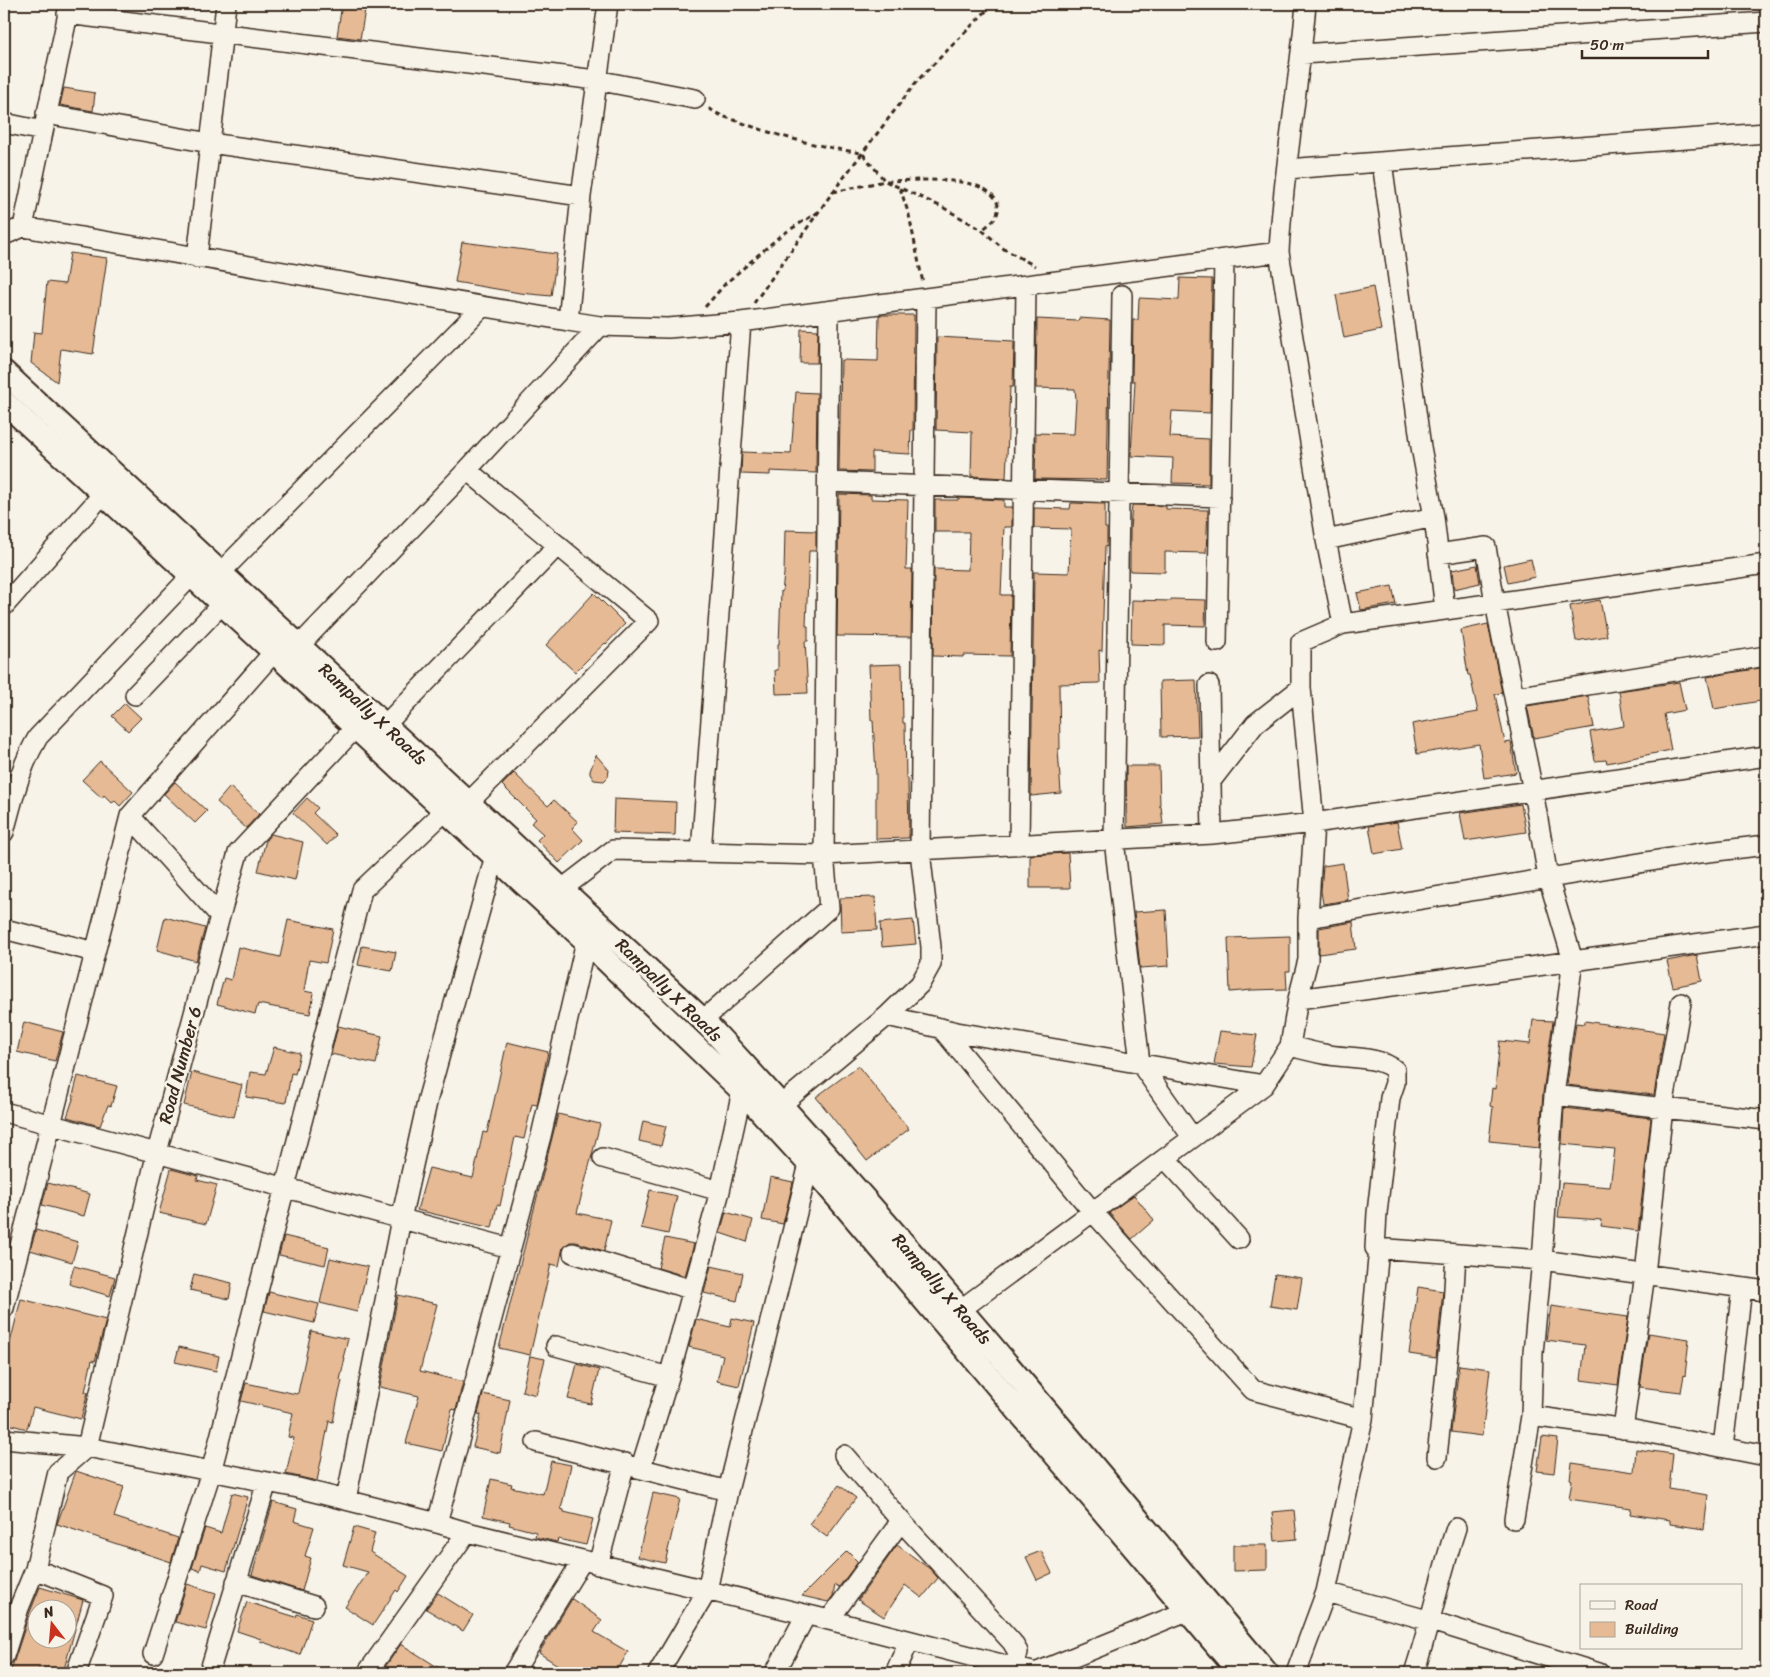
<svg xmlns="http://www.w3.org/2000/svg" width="1770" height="1677" font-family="Sriracha,sans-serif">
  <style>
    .building { fill: #e5ba95; stroke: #3b2a1e; fill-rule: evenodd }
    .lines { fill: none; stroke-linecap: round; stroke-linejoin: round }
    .minor-casing { stroke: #3b2a1e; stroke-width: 22 }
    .major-casing { stroke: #3b2a1e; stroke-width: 26 }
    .path { stroke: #3b2a1e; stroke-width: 3; stroke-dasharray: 5 4; stroke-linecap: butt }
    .minor { stroke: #f7f3e8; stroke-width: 19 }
    .major { stroke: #f7f3e8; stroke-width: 22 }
    .labels { text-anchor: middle; stroke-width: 5; stroke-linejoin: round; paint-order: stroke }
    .street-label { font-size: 18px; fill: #3b2a1e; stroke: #f7f3e8 }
  </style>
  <rect width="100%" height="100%" fill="#f7f3e8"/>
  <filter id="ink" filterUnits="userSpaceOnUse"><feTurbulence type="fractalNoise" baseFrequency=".02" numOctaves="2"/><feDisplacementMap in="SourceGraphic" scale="10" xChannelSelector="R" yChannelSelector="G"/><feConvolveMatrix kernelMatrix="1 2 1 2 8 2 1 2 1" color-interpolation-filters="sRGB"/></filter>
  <g filter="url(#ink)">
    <!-- building -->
    <path class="building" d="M342 4H366L360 39 337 36Z
      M64 88 95 93 93 111 60 105Z
      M462 242 557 254 551 296 520 293 455 282Z
      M70 253 107 258 93 354 61 349 57 382 31 363 34 332 42 333 47 282 65 284Z
      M1180 278 1212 279 1210 413 1172 411 1170 437 1209 439V484L1172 483 1173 458 1131 456 1135 381H1132L1133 320H1138L1139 298 1179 300Z
      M1373 287 1381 330 1344 338 1336 295Z
      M879 315H914L913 430H911L910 454 872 452V472L839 471 841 360 878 361Z
      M1079 318 1110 320 1107 480 1035 479 1036 433 1074 434 1076 399 1075 389 1036 388 1037 319 1078 321Z
      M801 329 818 330 817 363H800Z
      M937 337 1014 341 1013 387H1010L1006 478 971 476 972 432 936 430Z
      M796 392 817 393 816 473 770 471V475L741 474 742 452 791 454Z
      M839 494 871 495V499L908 500 906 569H912L911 637 837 636Z
      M958 498 1004 500V507H1012V527H1004L1001 595H1011L1010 656 963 655V657L933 656 934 569 968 570 969 532H935V500H958Z
      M1071 503 1105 504V528H1107V547L1105 546 1102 651 1099 650 1100 683 1059 684 1060 749H1058L1061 793 1031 796 1034 572 1069 573 1071 529 1034 528V508L1070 509Z
      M1132 505 1166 506V509L1208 510 1206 553 1165 552V572L1130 571V529Z
      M785 530 816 531V551H809L806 626H808V641H805L808 693 776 694 775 670H778V644H779L781 591 782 592 784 574Z
      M1531 559 1535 577 1508 583 1504 565Z
      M1477 565 1480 583 1454 589 1452 570Z
      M1392 586 1396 604 1361 610 1357 593Z
      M594 593 625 624 606 644 605 643 589 658 575 672 546 645Z
      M1171 599 1206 600 1205 626 1165 625V645L1131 644 1132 600 1171 601Z
      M1600 600 1607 636 1576 641 1570 606Z
      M1488 624 1502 693 1495 694 1505 743 1511 742 1516 773 1484 778 1479 744 1417 754 1412 724 1478 712 1470 675H1468L1461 630Z
      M902 664 903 723H905L906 778H908L909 838 876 839V775L873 720H871L869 665Z
      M1766 667V700L1714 709 1707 677Z
      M1196 680 1198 736 1161 737 1160 681Z
      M1679 682 1685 710 1664 714 1671 750 1607 763 1606 760 1595 761 1590 732 1624 726 1619 691Z
      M1588 696 1594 727 1534 738 1527 706Z
      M125 703 141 718 128 731 112 716Z
      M596 755 609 770 608 777 604 781 594 780 590 774V771Z
      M100 761 133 792 120 806 115 801 112 803 104 795 102 798 82 780Z
      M1126 766H1159L1160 807 1161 806 1163 824 1127 827Z
      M514 773 548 806 554 800 578 822 572 828 583 840 559 863 537 840 543 834 531 823 536 819 502 785Z
      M175 782 207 811 195 823 164 794Z
      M230 787 259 814 246 828 217 802Z
      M307 798 318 808 313 813 336 835 327 845 293 813Z
      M614 799 676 802 675 835 613 833Z
      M1521 804 1526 832 1465 841 1460 813Z
      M1397 822 1402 849 1374 854 1369 826Z
      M271 834 303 842 295 880 258 871 266 840Z
      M1068 853 1070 888H1030V855Z
      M1343 863 1348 900 1323 904 1321 891 1323 866Z
      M875 897 877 930 841 932 840 898Z
      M1166 910 1169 966 1140 968 1134 912Z
      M165 917 205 928 196 961 157 950Z
      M288 920 333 929 326 963 309 960 304 991 314 993 310 1014 258 1004 255 1014 217 1004 224 978 231 980 238 947 280 957Z
      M913 920 916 944 882 947 880 923Z
      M1353 922 1356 949 1319 954V928Z
      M1290 936V971H1286L1287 989 1252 990 1230 992 1228 938Z
      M362 946 396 952 392 971 358 965Z
      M1697 955 1702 981 1673 987 1667 961Z
      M1533 1020 1553 1021 1543 1093 1539 1148 1520 1146V1144L1489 1141 1493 1107 1490 1106 1492 1088 1495 1089 1500 1041 1530 1044Z
      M1585 1021 1664 1033 1654 1095 1567 1085 1576 1023 1584 1024Z
      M24 1022 63 1032 55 1061 17 1052Z
      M338 1026 382 1036 376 1064 331 1054Z
      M1220 1031 1257 1035 1251 1067 1214 1064Z
      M507 1042 548 1052 537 1105 532 1104 524 1139 515 1137 500 1206 497 1205 492 1228 417 1210 429 1168 473 1178 483 1132 487 1133Z
      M274 1047 300 1053 295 1074 291 1073 286 1103 246 1097 250 1072 266 1074Z
      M858 1066 909 1129 867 1161 816 1097Z
      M192 1072 242 1085 234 1117 184 1105Z
      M78 1076 117 1086 111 1106 108 1105 100 1126 67 1117 74 1096 73 1095Z
      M1564 1108 1651 1118 1638 1231 1601 1226 1602 1220 1558 1217 1562 1183 1610 1187 1615 1149 1562 1144Z
      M558 1114 600 1124 577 1213 611 1220 604 1251 576 1242H570L563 1247 559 1266 551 1264 530 1355 499 1348Z
      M643 1121 666 1126 661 1146 639 1141Z
      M171 1169 198 1176 197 1180 217 1185 206 1224 159 1213Z
      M770 1177 793 1182 783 1224 762 1220Z
      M48 1183 90 1194 84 1216 42 1205Z
      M650 1190 677 1196 668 1234 641 1228Z
      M1134 1195 1154 1220 1132 1239 1109 1213Z
      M726 1212 753 1220 747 1242 720 1233Z
      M36 1230 78 1242 72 1262 30 1250Z
      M284 1236 329 1247 325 1265 279 1255Z
      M665 1238 694 1244 685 1276 658 1268Z
      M330 1258 368 1267 357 1312 320 1303Z
      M74 1266 115 1277 110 1296 69 1284Z
      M711 1266 743 1273 737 1301 704 1293Z
      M194 1274 232 1283 229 1299 190 1290Z
      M1275 1274 1302 1278 1297 1310 1270 1306Z
      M1418 1287 1443 1291 1436 1358 1409 1354Z
      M269 1292 319 1304 314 1323 264 1311Z
      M398 1295 437 1304 420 1371 463 1382 456 1410 452 1409 442 1451 406 1443 419 1396 380 1387Z
      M21 1299 106 1320 95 1361 92 1360 85 1392H88L81 1419 33 1407 27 1429 4 1423V1367Z
      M1551 1306 1628 1317 1618 1385 1581 1380 1585 1345 1546 1340Z
      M732 1318 754 1323 739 1386 717 1381 723 1355 689 1347 696 1319 730 1327Z
      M311 1331 348 1339 343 1358H345L340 1380 342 1381 337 1402 333 1422 329 1421 317 1481 286 1474 294 1438 288 1437 293 1413 241 1401 246 1383 296 1394 298 1393Z
      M1648 1333 1689 1339 1685 1376 1684 1375 1681 1392 1640 1387Z
      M179 1347 219 1356 216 1371 175 1362Z
      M530 1356 545 1359 536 1395 522 1391Z
      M577 1364 599 1370 591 1404 568 1399Z
      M1459 1365 1490 1369 1482 1436 1451 1432Z
      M483 1394 510 1400 500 1453 473 1447 481 1415 478 1414Z
      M1542 1437 1558 1439 1554 1473 1537 1471Z
      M1636 1449 1673 1454 1669 1489 1708 1495 1704 1529 1670 1524V1520L1630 1514 1631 1508 1569 1499 1572 1480 1570 1479 1572 1463 1634 1472Z
      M551 1461 571 1465 561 1509 564 1510V1512L593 1519 586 1545 558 1539 557 1542 535 1537 536 1532 509 1525 510 1522 483 1516 491 1479 512 1484 511 1487 543 1494Z
      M76 1471 124 1487 114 1517 178 1538 171 1562 57 1524Z
      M839 1485 856 1498 827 1537 809 1524Z
      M232 1493 248 1497 226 1571 202 1564 200 1571 192 1568 205 1528 221 1533Z
      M653 1493 680 1499 665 1563 638 1557Z
      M273 1502 297 1509 294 1521 314 1527 305 1556 311 1558 302 1591 252 1575Z
      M1294 1510 1297 1539 1275 1541 1272 1512Z
      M354 1527 375 1533 370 1552 408 1576 398 1592 396 1590 373 1625 345 1607 368 1572 343 1565Z
      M897 1545 930 1569 938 1578 922 1598 905 1585 884 1617 858 1600Z
      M1233 1545H1267V1570L1233 1571Z
      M847 1551 858 1562 839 1587 835 1585 833 1596 828 1602 802 1596Z
      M1041 1551 1052 1573 1037 1580 1026 1557Z
      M187 1584 216 1593 206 1630 175 1622Z
      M40 1587 83 1600 63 1673H53L38 1669 37 1673H10L30 1612ZM38 1610H68V1640H38Z
      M438 1593 473 1615 463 1631 426 1609Z
      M572 1599 602 1620 594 1632 628 1652 616 1673H570L539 1653Z
      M247 1602 296 1617 297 1614 312 1619 300 1655 260 1641 261 1639 237 1631Z
      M401 1644 447 1673H381Z"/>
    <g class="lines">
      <!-- minor casing -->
      <g class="minor-casing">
        <path id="minor" d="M608 4 581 196 568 321 600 326 668 328 741 322 1279 252
          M1306 4C1299 87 1283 169 1279 252L1326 540 1343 624 1495 603 1533 791 1548 877 1573 961 1766 934
          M67 14 596 80 695 99
          M1302 54 1766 22
          M46 114 210 143 581 196
          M4 123 43 131
          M1382 162 1421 447 1434 517 1445 610
          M1287 169 1766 133
          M23 227 70 4
          M4 235 23 227 568 321
          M197 258 226 4
          M1122 295 1114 840 1140 1063 1192 1137
          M467 470 649 621 469 802
          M828 482 1220 497
          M1326 540 1434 517
          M1438 554 1486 547 1495 603 1766 564
          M220 573 482 307
          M4 606 103 494
          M1217 642 1224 259
          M299 646 467 470 600 326
          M1209 685 1212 834
          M135 695 221 605
          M1514 697 1766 656
          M385 725 558 545
          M1211 781 1255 724 1301 688
          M130 816 220 916
          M4 832C13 799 20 767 38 737L192 575
          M1019 845 1026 285
          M701 852 741 322
          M562 889 613 850 824 855 1212 834 1314 823 1766 756
          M1308 918 1700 853 1766 845
          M4 929 95 952
          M887 1016 957 1032 1264 1085
          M703 1020 829 908 824 855 829 311
          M941 1028 1092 1211 1253 1390 1363 1419
          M1290 1046C1301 1049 1313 1052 1324 1054 1346 1059 1378 1055 1395 1070V1083L1390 1098 1377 1213 1375 1248 1542 1260 1554 1095 1573 961 1298 999
          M1554 1095 1766 1120
          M782 1104 887 1016 920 984 931 964V947L920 851 926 298
          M4 1112 510 1248
          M603 1158 720 1191
          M1165 1158 1239 1239
          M573 1253 693 1290
          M4 1308 130 816 273 653
          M960 1310 1264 1085 1290 1046 1298 999 1308 960V918L1314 823 1301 688V642L1343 624
          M556 1346 669 1377
          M1531 1416 1533 1353 1542 1260 1766 1291
          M1623 1429 1645 1274 1663 1108 1681 1003
          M4 1439 87 1447 298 1488 437 1523 467 1532 829 1620 1036 1673
          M536 1442 728 1491
          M1723 1447 1742 1288
          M844 1455 901 1521 1012 1642 1018 1652 1013 1673
          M1437 1457 1453 1306 1456 1254
          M641 1467 669 1377 720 1191 742 1091
          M346 1500 401 1219 428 1098 495 856
          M1514 1519 1531 1416 1634 1430 1766 1456
          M437 1523 541 1136 586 941
          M598 1565 625 1463
          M35 1569 103 1596 76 1673
          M236 1582 314 1606
          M1326 1592 1431 1621 1599 1673
          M829 1620 901 1521
          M153 1654 211 1472 362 890 446 810
          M4 1656 19 1608 35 1569 58 1472 87 1447 157 1152 220 916 238 853 356 727
          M209 1673 267 1482
          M367 1673 467 1532
          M513 1673 582 1561
          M658 1673 707 1591 728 1491 809 1164
          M775 1673 806 1615
          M895 1673 909 1641
          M1035 1673 1187 1611
          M1296 1673 1326 1592 1363 1419 1379 1248
          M1414 1673C1430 1625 1440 1576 1456 1528"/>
      </g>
      <!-- major casing -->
      <g class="major-casing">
        <path id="major" d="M4 372 703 1020C899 1230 1082 1453 1267 1673
          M4 402 586 941 742 1091 809 1164 1240 1673"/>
      </g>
      <!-- path -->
      <path class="path" d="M709 108C718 116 729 118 740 122 779 137 821 147 862 153L885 181C911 181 986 173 997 202 1002 215 991 223 982 230
        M900 188 909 215 923 283
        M833 192 885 181 944 208 982 230 1004 249 1035 266
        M754 303 832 193 917 81 993 4
        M705 307 725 284 780 236 818 212"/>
      <!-- minor -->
      <use href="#minor" class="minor"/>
      <!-- major -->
      <use href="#major" class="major"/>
    </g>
  </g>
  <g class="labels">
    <!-- street labels -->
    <g class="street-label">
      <text transform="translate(373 714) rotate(43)" y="6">Rampally X Roads</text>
      <text transform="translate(669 990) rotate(44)" y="6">Rampally X Roads</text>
      <text transform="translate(180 1065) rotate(-75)" y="6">Road Number 6</text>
      <text transform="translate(942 1289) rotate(49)" y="6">Rampally X Roads</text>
    </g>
  </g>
  <!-- margin -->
  <rect width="1770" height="1677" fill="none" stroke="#f7f3e8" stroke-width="20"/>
  <rect x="10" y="10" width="1750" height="1657" fill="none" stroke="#3b2a1e" stroke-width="2" filter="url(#ink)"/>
  <!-- legend -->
  <rect x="1580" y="1584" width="162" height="65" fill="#f7f3e8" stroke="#aca397"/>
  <rect x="1590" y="1601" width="25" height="8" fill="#f7f3e8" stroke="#aca397"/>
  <text x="1625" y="1610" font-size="15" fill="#3b2a1e">Road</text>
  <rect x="1590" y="1622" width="25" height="15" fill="#e5ba95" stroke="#aca397"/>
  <text x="1625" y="1634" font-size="15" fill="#3b2a1e">Building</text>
  <!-- north arrow -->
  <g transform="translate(52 1624) rotate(344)"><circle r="24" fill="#f7f3e8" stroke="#aca397"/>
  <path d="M0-4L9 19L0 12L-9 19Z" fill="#c8321e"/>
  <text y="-8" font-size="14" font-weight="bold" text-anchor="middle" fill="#3b2a1e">N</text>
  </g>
  <!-- scale -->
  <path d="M1582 50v8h126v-8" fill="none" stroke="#3b2a1e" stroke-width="2.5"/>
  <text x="1590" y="50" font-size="15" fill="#3b2a1e" stroke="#f7f3e8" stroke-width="4" paint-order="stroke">50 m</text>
</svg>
